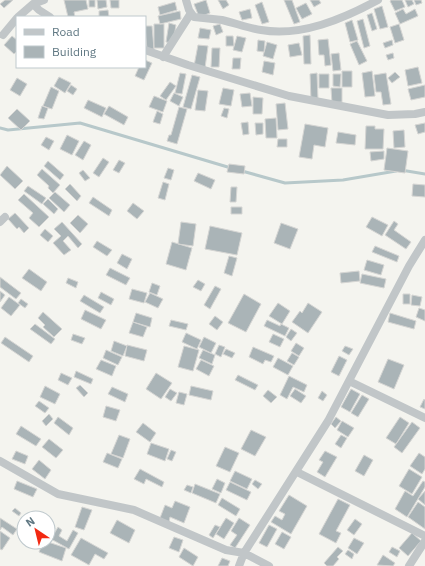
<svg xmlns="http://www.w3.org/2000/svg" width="425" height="566" font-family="'IBM Plex Sans',sans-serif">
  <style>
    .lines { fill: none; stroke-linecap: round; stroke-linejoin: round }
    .stream { stroke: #b7c8ca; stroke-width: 3 }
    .building { fill: #aab4b7; stroke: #d5d5d3 }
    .street { stroke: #c1c6c8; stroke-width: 8 }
  </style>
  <rect width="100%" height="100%" fill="#f4f4ef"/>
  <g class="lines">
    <!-- stream -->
    <path class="stream" d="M0 128 8 130 80 123 231 168
      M401 170 425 174
      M242 171 285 183 343 180 396 171"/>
  </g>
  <!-- building -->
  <path class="building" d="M5 0H13L4 8 0 4Z
    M64 0H86L88 9 74 12 75 17H68Z
    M89 0H95V7H89Z
    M97 0H106L107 7 98 9Z
    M110 0H119V8H111Z
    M206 0 210 13 199 17 194 4Z
    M218 0H226L229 5 223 9Z
    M284 0H292L300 22 294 24Z
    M310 0H319L321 3 314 7Z
    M391 0H402L405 7 395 11 390 1Z
    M405 0H412L414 4 408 7Z
    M414 0H421L422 3 416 5Z
    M175 2 177 10 160 15 158 7Z
    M262 2 269 22 262 24 255 5Z
    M306 3 312 14 302 19 296 8Z
    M382 6 388 27 380 29 374 9Z
    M250 9 252 18 242 20 239 12Z
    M403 9 406 14 415 9 418 16 400 24 395 13Z
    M108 10 109 17H99V11Z
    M180 11 181 19 160 24 158 16Z
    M372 13 377 29 372 31 367 15Z
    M363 19 370 46 364 48 357 21Z
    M352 20 358 40 350 42 345 23Z
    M169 23 176 25 173 43 166 42Z
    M154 24H164V48H154Z
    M220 24 223 32 216 35 213 26Z
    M399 24 404 40 395 43 390 27Z
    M145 26H152L154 49 147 50Z
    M200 28 211 30 209 39 198 38Z
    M310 35 311 64H304L303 36Z
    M12 36 17 40V51L14 54 4 45Z
    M226 36H233L234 46H226Z
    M237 36 246 38 242 52 233 50Z
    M328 39 331 65 325 66 324 55H319L318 40Z
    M258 40 265 41 264 52 257 51Z
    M392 40 393 45 385 48 383 43Z
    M357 41 367 61 359 65 350 44Z
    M267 42 277 45 273 59 263 56Z
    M299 43 302 55 290 57 288 45Z
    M198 45 208 46 205 68 194 66Z
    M212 48H220L219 67H211Z
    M339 53 341 70 333 71 331 54Z
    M393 53 394 58 388 60 386 55Z
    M233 58H241L240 69H232Z
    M145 60 152 63 144 80 135 76 139 67H145Z
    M264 61 275 63 273 75 262 72Z
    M418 67 422 83 408 86 405 70Z
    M342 71H352V87H342Z
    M372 71 375 96 365 97 362 73Z
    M395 72 400 77 392 83 388 78Z
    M180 73 186 74 182 94 175 93Z
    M317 73 318 100H311L310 74Z
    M386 73 391 104 383 105 381 92H376L374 75Z
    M319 74H329V88H319Z
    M333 74H341L340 87 333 86Z
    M192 75 200 77 191 109 183 107Z
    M59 77 71 83 65 93 54 86Z
    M17 78 27 84 20 96 10 90Z
    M170 82 176 86 166 100 160 96Z
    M71 85 77 89 73 95 67 91Z
    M425 85V97L411 100 408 89Z
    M51 87 59 91 52 109 43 106Z
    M223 88 234 90 231 106 219 104Z
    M331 88H342V102L332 103Z
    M198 90 208 91 205 111 195 110Z
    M174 93 183 97 179 106 170 101Z
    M250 93 252 106 242 107 240 94Z
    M154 96 167 101 163 112 149 107Z
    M253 97 263 98 262 114H253Z
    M88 100 106 108 102 117 84 108Z
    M285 103 288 129 278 130 276 104Z
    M42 106 48 108 44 119 38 118Z
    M109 106 128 117 124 125 104 114Z
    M179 107 187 109 177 144 167 141 169 135H171Z
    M224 108 229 109 227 118 221 116Z
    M17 109 30 121 21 130 8 118Z
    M157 111 163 114 160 124 153 122Z
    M276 118 277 138H266L265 119Z
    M248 122 249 134 243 135 241 123Z
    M255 123H263V134L256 135Z
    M425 123V132L418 134 415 125Z
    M305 124 328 128 325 147 314 145 312 159 299 157Z
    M366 126H375V129H384L383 149H365Z
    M404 130 405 147 394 148 393 131Z
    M338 132 356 135 355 145 336 143Z
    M67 135 79 141 72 155 60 149Z
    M46 137 54 141 49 150 41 145Z
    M278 139H287V147H277Z
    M84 141 91 145 83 160 75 155Z
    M387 148 408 151 405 173 384 170Z
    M384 151V159L371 161 370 152Z
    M103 158 109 162 99 177 93 173Z
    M119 160 125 163 119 173 113 170Z
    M48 161 64 175 60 180 44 166Z
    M229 164 245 166 244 174 227 172Z
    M7 166 23 181 15 189 0 175Z
    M168 168 174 170 171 180 164 178Z
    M42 169 60 185 53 193 48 188 49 186 37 175Z
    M83 170 90 178 85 181 79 173Z
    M198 173 215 180 211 189 194 181Z
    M163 182 169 184 165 200 158 198Z
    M70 184 81 196 77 201 65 189Z
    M413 184 425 185V197L412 196Z
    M28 186 46 198 42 204 24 191Z
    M231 187H237L236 202H230Z
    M55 192 70 205 64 212 49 198Z
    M24 194 49 217 39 227 29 218 33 213 18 200Z
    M93 197 112 210 109 216 89 203Z
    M48 199 58 209 54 214 43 204Z
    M133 203 144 211 137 219 127 211Z
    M231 207H242V214H231Z
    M15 213 29 228 24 233 19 227 17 229 8 219Z
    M78 215 88 224 80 233 70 223Z
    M372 217 388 225 382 236 366 227Z
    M394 221 398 224 394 230 411 242 406 249 385 235Z
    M62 222 82 244 78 248 68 236 63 241 71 250 64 255 53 243 61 236 54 229Z
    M181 222 196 224 193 246 178 244Z
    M281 223 298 229 290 249 274 243Z
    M210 226 242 233 237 255 205 249Z
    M45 229 53 236 48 242 40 235Z
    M97 241 112 250 107 256 93 247Z
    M172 242 192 248 186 270 166 264Z
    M375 246 399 256 397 262 372 252Z
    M122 254 132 259 127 269 117 263Z
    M229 256 237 258 232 276 224 273Z
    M367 260 384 265 381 275 364 270Z
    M110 268 130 278 126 285 106 275Z
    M29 269 47 282 41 291 22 278Z
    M359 271 360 281 341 283 340 273Z
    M362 274 386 279 384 288 360 283Z
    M0 277 21 293 16 299 0 287Z
    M68 278 78 282 76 288 66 283Z
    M198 280 205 284 201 291 193 287Z
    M152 283 160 286 157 295 149 292Z
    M215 286 221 289 210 309 204 305Z
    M132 289 147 293 144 303 129 299Z
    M0 291 5 295 0 302Z
    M101 292 114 299 111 305 98 298Z
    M150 293 163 299 158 308 145 302Z
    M244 294 261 304 246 332 228 323Z
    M403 294H410V304H403Z
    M84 295 104 307 100 313 80 301Z
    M412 295 422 297 420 306 411 305Z
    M9 297 20 305 11 316 1 308Z
    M21 299 28 304 25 308 18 303Z
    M278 303 290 311 282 324 269 316Z
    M308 303 322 312 308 333 292 322 300 311 302 313Z
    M419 308 425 310V321L416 317Z
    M85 310 106 320 101 329 81 319Z
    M43 312 62 329 54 337 43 327 45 325 38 318Z
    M136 313 152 318 150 327 133 322Z
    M390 313 416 321 414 329 388 322Z
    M215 316 223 322 217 330 209 324Z
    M171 320 188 324 186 330 169 326Z
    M267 320 280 326 281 324 289 328 285 336 264 326Z
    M133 322 147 327 143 337 129 333Z
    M35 324 55 339 51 344 30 329Z
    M291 329 297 333 291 341 286 337Z
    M186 333 201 340 197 349 182 342Z
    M73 334 85 338 82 344 71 340Z
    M273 334 284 339 280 347 269 342Z
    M5 337 33 356 29 362 1 343Z
    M204 337 216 343 211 353 199 347Z
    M114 341 127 346 123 356 111 351Z
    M296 343 304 348 299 356 291 351Z
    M127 345 147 350 144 361 125 356Z
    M219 345 225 347 221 357 215 354Z
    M184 346 199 350 193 371 178 367Z
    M345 346 353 349 349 355 342 351Z
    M253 347 274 356 271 362 265 360 263 364 249 357Z
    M226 349 235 353 232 358 223 354Z
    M106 350 122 357 118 365 103 358Z
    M203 350 215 355 212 364 199 358Z
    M292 353 299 357 294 365 287 361Z
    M339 356 347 360 339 376 331 372Z
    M278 358 293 366 288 375 273 367Z
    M388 359 404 365 394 389 378 382Z
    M101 360 116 366 112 376 96 369Z
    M201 360 214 366 209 376 196 369Z
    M76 371 93 379 91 384 74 377Z
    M61 373 72 378 68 385 58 380Z
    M156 373 172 383 161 399 146 389Z
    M238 375 258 385 255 390 235 380Z
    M289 376 307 385 304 392 293 387 287 399 280 395Z
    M80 385 88 393 84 397 76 388Z
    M45 386 60 394 55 404 40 397Z
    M191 386 213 391 211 400 189 395Z
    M112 387 128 394 125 402 108 394Z
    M170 389 177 393 171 401 165 397Z
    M295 389 306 396 301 403 290 396Z
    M351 389 360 394 350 412 341 407Z
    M268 390 277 397 271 403 263 396Z
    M322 391 327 395 323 401 318 398Z
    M179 392 187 394 184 405 176 403Z
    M362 395 369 399 358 417 351 413Z
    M424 399 425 400V409L420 407Z
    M39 401 49 408 45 413 35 406Z
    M106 406 120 410 116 421 103 417Z
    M49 414 53 419 46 426 42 421Z
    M58 417 73 428 69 435 54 423Z
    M336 417 341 421 335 428 331 424Z
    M400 417 409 423 396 444 386 438Z
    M342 421 354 428 348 437 337 430Z
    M412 422 420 428 402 453 394 447Z
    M143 423 156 433 150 442 136 432Z
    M21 426 41 439 36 446 16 434Z
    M251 430 266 437 255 456 241 449Z
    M119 435 130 439 123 458 111 454Z
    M341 435 347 438 341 448 335 444Z
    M49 439 63 450 56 458 42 447Z
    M151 443 169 449 165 461 147 454Z
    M225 447 239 453 230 472 216 466Z
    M171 450 176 452 172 461 167 459Z
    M16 451 28 456 25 464 12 459Z
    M325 451 337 457 325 477 317 472 323 462 319 460Z
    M107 453 122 459 118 468 103 462Z
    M419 453 425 457V469L422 474 410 466Z
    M364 455 373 460 364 476 355 471Z
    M39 460 51 470 45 479 32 469Z
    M140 469 164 482 162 487 146 479 144 484 134 479Z
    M409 469 422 477 412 494 399 486Z
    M235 471 252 479 247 489 230 481Z
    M217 479 225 483 221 493 212 489Z
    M255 480 262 484 258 489 252 484Z
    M17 481 37 489 33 497 14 489Z
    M423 481 425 482V487L407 517 395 509 405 491 413 496Z
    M230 482 251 492 247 500 226 490Z
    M195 484 220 494 216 503 192 493Z
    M187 485 193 487 191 493 184 490Z
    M425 491V505L418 499Z
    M289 495 307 506 291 534 271 522 275 516 282 520 285 514 279 511Z
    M222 498 240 509 236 516 218 505Z
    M338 499 350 505 336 531 341 533 336 543 319 534Z
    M175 501 190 507 184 523 170 517 169 522 160 518 165 505 172 508Z
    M418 502 425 507V529L408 517Z
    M82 507 92 510 84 530 75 527Z
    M15 508 21 513 19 516 12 511Z
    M0 518 17 529 13 535 2 527 0 530Z
    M226 518 234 523 224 539 216 534Z
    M239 518 250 525 235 548 230 545 237 535 231 531Z
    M355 519 362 524 354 535 347 530Z
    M117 520 135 530 129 543 110 533Z
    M48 525 55 528 49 540H48Z
    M215 525 220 527 213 538 209 535Z
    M269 525 277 529 267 547 259 543Z
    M58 527 62 530 59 536 67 541 73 530 78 533 69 549 51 539Z
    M0 531 10 538 2 550 0 549Z
    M282 532 291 537 284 549 275 544Z
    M412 533 421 541 408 556 399 548Z
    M174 537 183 540 179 552 169 548Z
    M81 538 108 553 104 559 95 554 89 565 71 555Z
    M354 538 364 543 357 554 348 548Z
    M43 542H48L66 548 62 561 39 552Z
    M338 547 343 551 337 557 339 559 333 566H327L324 563Z
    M392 547 400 551 397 557 389 552Z
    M184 548 198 557 193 566 179 557Z
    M348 550 354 554 352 559 345 554Z
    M383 555 395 563 393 566 377 565Z
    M222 558 230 561 228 566H218Z"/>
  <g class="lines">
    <!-- street -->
    <path class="street" d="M186 0 189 10 194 17C204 18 213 19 222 20 235 23 248 28 261 30 301 37 343 19 378 0
      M33 4 39 10 50 17
      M18 17 33 4 44 0
      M3 35 17 18
      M145 50 188 65 289 96 388 115 415 114 425 112
      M163 57 191 13
      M0 222 5 217
      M349 381 425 418
      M0 461 58 494 134 510 226 550 244 553 269 566
      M297 472 425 536
      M239 566 244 553 328 421 409 266 425 240
      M409 566 425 541"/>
  </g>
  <!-- legend -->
  <rect x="16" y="16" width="130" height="52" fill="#ffffff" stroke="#bfc9cd"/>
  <rect x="24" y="29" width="20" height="6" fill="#c1c6c8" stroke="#bfc9cd"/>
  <text x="52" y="36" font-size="12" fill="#607883">Road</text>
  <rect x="24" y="46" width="20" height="12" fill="#aab4b7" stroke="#bfc9cd"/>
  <text x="52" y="56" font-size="12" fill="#607883">Building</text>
  <!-- north arrow -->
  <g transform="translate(36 530) rotate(325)"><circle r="19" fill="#ffffff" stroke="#bfc9cd"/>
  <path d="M0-3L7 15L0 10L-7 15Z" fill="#f22912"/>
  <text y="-6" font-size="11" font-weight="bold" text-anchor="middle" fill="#607883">N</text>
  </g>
</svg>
